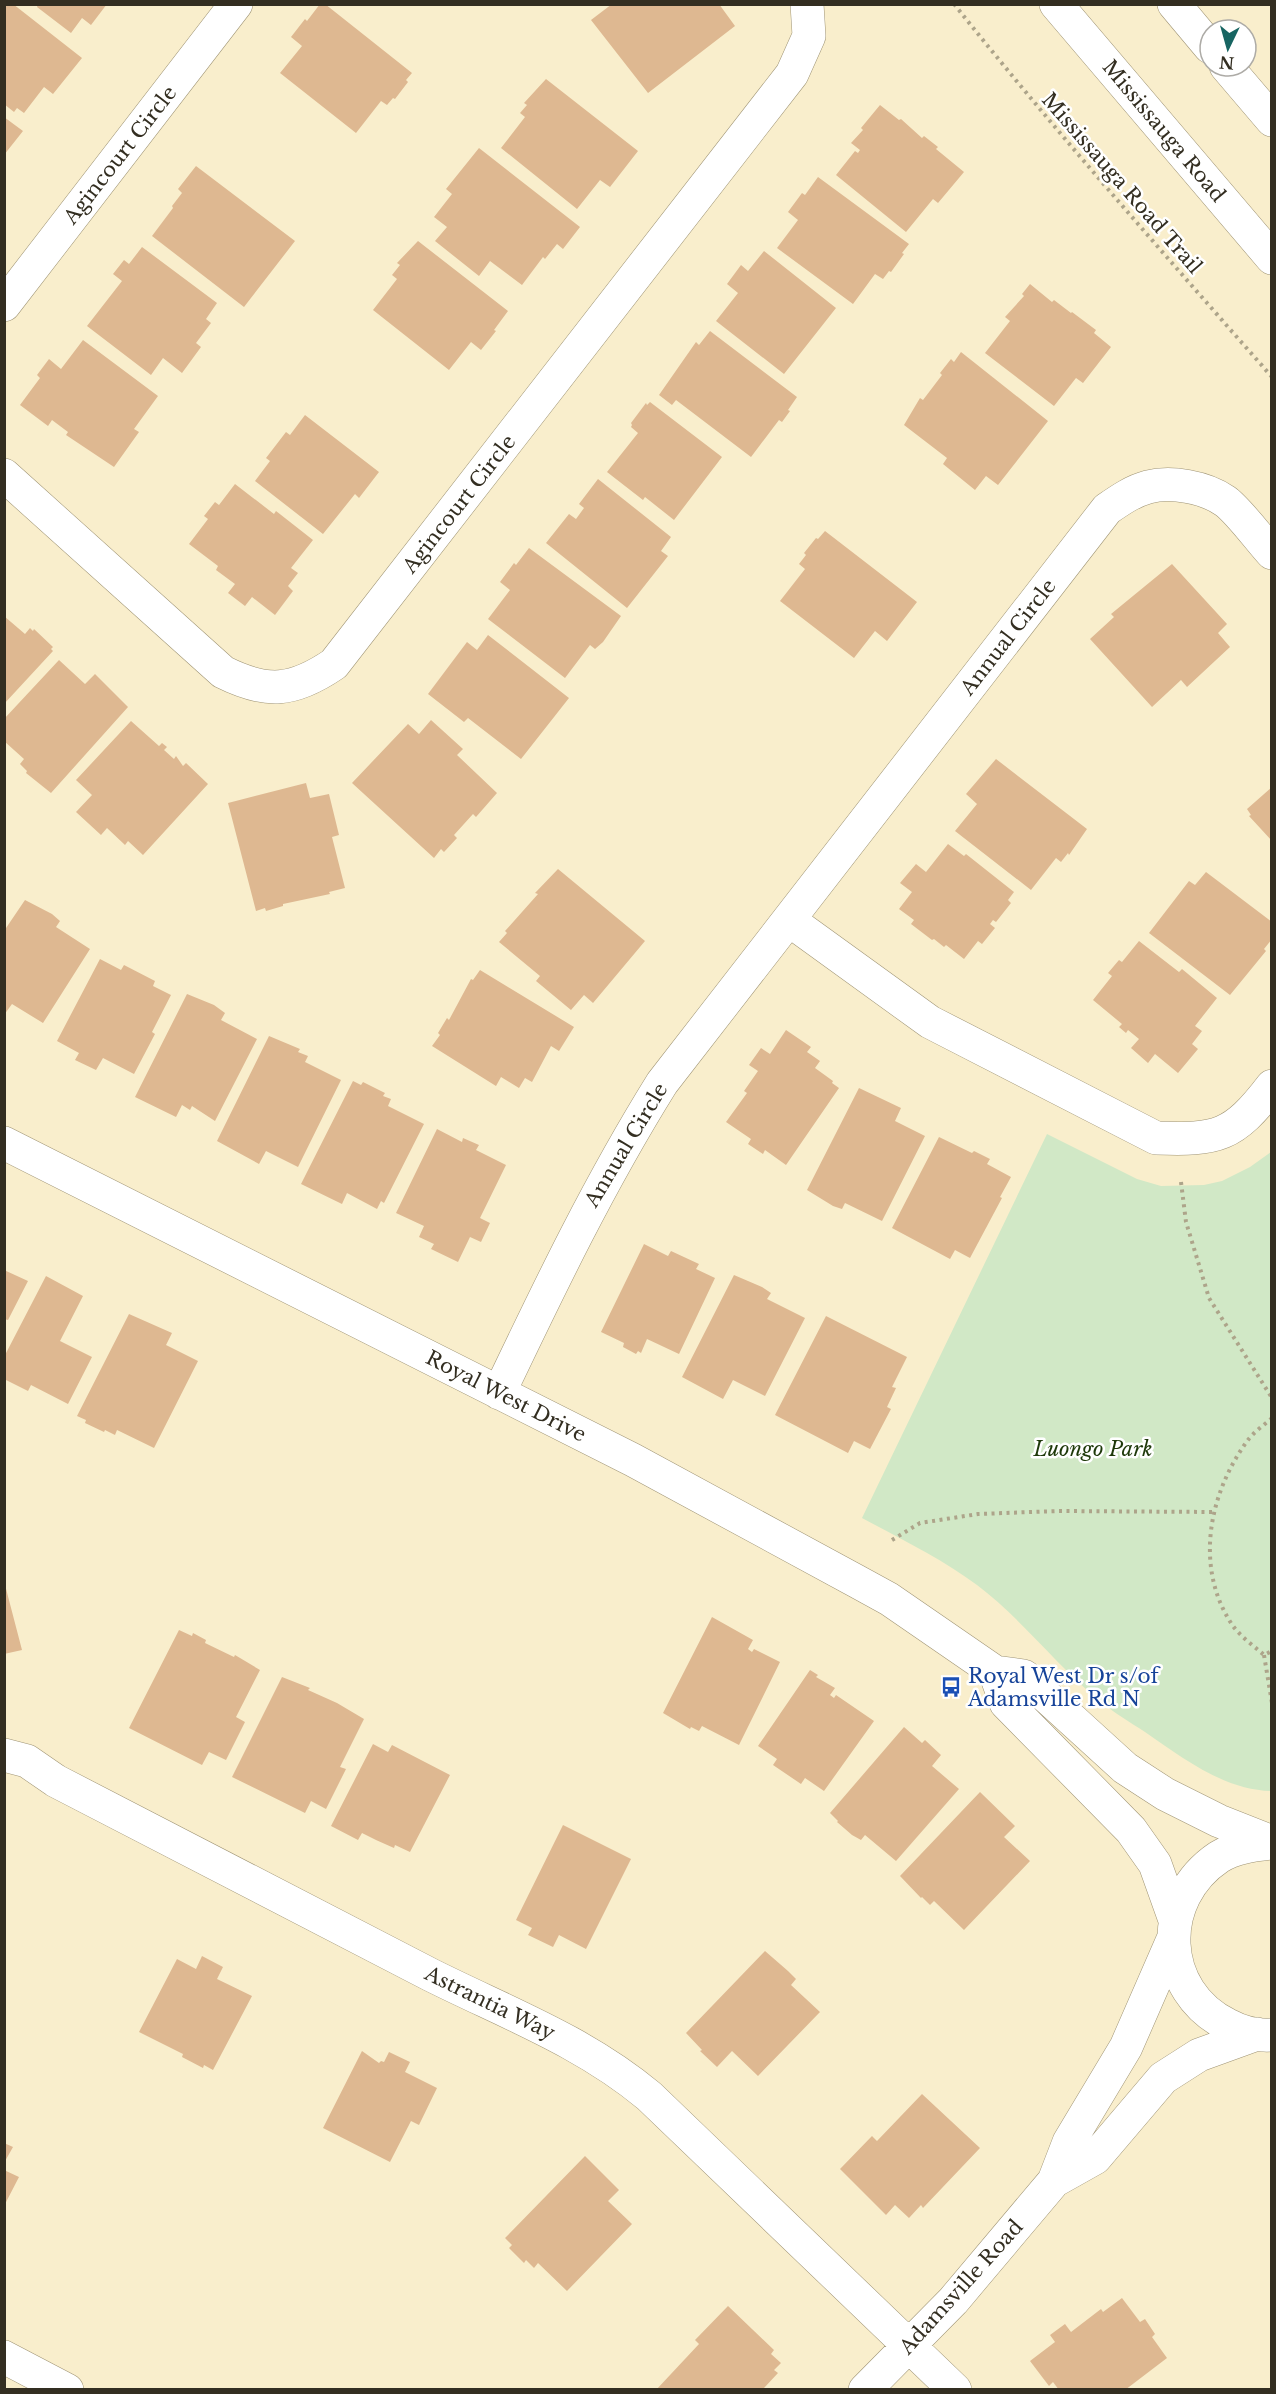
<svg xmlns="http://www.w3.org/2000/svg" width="1276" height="2394" font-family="'Libre Baskerville',serif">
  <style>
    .green { fill: #d1e8c6 }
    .building { fill: #deb891 }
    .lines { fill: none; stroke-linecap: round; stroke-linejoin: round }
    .minor-casing { stroke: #9f9475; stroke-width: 34 }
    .major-casing { stroke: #9f9475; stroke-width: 34 }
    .path { stroke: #ada48a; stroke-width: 4; stroke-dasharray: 3 4.5; stroke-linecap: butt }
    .minor { stroke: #fff; stroke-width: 33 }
    .major { stroke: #fff; stroke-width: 33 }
    .labels { text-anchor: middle; stroke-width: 5; stroke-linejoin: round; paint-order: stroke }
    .street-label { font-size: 20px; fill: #332e21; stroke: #fff }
    .park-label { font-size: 20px; font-style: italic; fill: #1e390a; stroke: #fff }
    .transit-label { font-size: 20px; fill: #164399; stroke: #fff; text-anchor: start }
  </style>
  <rect width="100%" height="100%" fill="#f9eecc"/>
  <!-- green -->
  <path class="green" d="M1047 1134 1137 1179 1161 1186 1204 1185 1222 1181 1250 1167 1271 1152V1791C1224 1790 1183 1758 1145 1732 1130 1722 1114 1713 1100 1701 1057 1666 1022 1619 977 1585 942 1559 901 1539 862 1518Z"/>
  <!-- building -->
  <path class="building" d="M4 4H13L82 58 53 94 44 87 24 113 17 108 14 112 4 104Z
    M38 4H107L91 25 82 18 71 33 37 7Z
    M320 4H325L412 73 406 80 408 82 395 99 393 98 387 105 381 101 356 133 280 73 302 46 291 37 305 19 307 21Z
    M612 4H719L735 26 648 93 591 20Z
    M546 79 638 151 610 187 600 180 577 209 501 148 525 117 520 113 527 105 524 103Z
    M880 105 899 120 901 119 922 138 924 136 938 147 936 149 964 172 938 203 933 199 906 232 836 175 855 151 858 153 860 150 851 143 863 130 861 128Z
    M4 117 23 131 4 155Z
    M479 148 580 227 563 249 557 244 545 259 543 257 522 285 490 261 479 276 435 241 447 227 434 217 452 194 446 189Z
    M196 166 295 241 244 307 152 236 173 208 172 206 182 193 178 189Z
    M818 177 909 244 902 253 904 254 891 272 889 271 883 279 875 274 853 304 777 248 798 220 788 212 802 193 805 195Z
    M418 241 508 311 494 330 496 331 481 350 471 342 449 370 373 310 397 279 392 275 400 265 397 263Z
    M142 247 217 303 206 319 211 323 196 343 201 347 182 373 163 358 151 375 87 326 122 281 113 274 124 260 129 264Z
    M764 251 836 308 784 374 716 321 738 293 727 284 741 265 748 271Z
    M1030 284 1052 302 1054 300 1071 313 1072 312 1096 330 1094 333 1111 347 1083 383 1076 378 1054 406 985 353 1010 321 1005 317 1024 296 1022 294Z
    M710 331 797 397 788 410 790 411 782 422 779 420 751 457 676 400 672 405 659 395 696 342 699 345Z
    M83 340 158 396 134 429 139 432 114 467 66 435 68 432 52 420 48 426 20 405 40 378 37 375 49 359 61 369Z
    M961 352 1048 421 998 485 986 476 975 490 943 464 947 458 904 425 920 398 923 400 942 375 940 373 951 359 954 362Z
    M650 402 722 457 674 520 645 497 643 500 607 472 638 433 631 427 632 425 631 423 646 403 647 405Z
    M305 415 379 472 359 498 355 494 323 534 255 481 270 461 266 458 286 432 290 435Z
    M598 479 671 537 661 551 668 556 627 608 546 543 569 514 576 519 584 508 579 504Z
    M235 484 274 514 276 511 313 540 291 568 298 573 288 586 293 591 275 615 252 597 245 606 228 593 235 584 216 570 218 566 189 544 208 519 204 516 215 502 219 505Z
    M825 531 917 602 887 641 875 631 854 658 780 601 805 569 799 564 806 555 804 553 816 538 818 539Z
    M529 548 621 616 603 642 595 649 590 645 565 678 488 619 510 590 500 582 514 563 516 565Z
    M1172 564 1227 624 1218 633 1230 647 1187 687 1181 680 1152 707 1090 639 1114 617 1111 614Z
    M4 616 25 634 30 628 33 631 34 629 53 647 51 649 53 651 4 704Z
    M488 635 569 698 521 759 468 718 464 722 428 694 467 642 477 650Z
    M59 660 85 684 95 674 128 707 51 793 26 773 27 771 20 764 24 759 4 741V719Z
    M431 720 463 749 457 755 497 793 476 817 473 814 454 835 457 838 444 852 441 849 434 858 352 783 408 724 419 734Z
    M131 721 159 746 162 743 167 747 164 750 174 759 176 756 183 766 186 763 208 784 143 855 128 841 125 845 107 828 101 835 76 812 92 795 76 780Z
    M996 759 1087 829 1069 855 1068 853 1061 862 1056 858 1031 890 955 831 977 804 966 794Z
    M306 783 310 798 329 794 339 835 332 837 345 888 329 892 330 894 283 904V906L266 911 265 908 256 911 228 803Z
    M1272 787V841L1249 816 1251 815 1247 809Z
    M948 844 964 856 966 854 1014 892 1008 900 1011 903 996 922 993 920 990 924 995 928 982 944 978 941 964 959 946 945 944 947 934 939 932 940 911 924 914 920 899 909 912 892 900 883 916 864 926 872Z
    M558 869 645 941 593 1003 584 995 571 1010 536 981 540 976 499 942 507 933 505 931 538 894 535 893Z
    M1206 872 1272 922V939L1264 949 1266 951 1230 995 1149 933 1189 881 1195 885Z
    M25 900 52 914 60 921 56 927 90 949 43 1023 12 1004 4 1015V931Z
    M1139 941 1179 972 1182 969 1217 998 1195 1026 1202 1031 1192 1044 1198 1049 1178 1073 1155 1054 1148 1063 1131 1048 1139 1039 1128 1030 1126 1033 1119 1027 1122 1024 1093 1000 1112 976 1108 973 1119 960 1122 962Z
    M100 959 121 970 124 965 155 981 153 986 171 995 152 1032 155 1034 134 1074 103 1058 96 1070 75 1060 79 1053 57 1041Z
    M480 970 574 1027 559 1051 551 1046 532 1082 525 1078 519 1088 501 1077 496 1086 432 1046 440 1035 438 1033 447 1018 449 1020 471 979 473 980Z
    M187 994 214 1005 225 1013 221 1020 257 1039 215 1121 192 1106 190 1110 182 1105 176 1117 135 1097Z
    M786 1030 811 1047 807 1052 820 1061 815 1068 833 1081 832 1083 839 1088 786 1165 765 1150 763 1154 748 1144 751 1139 726 1122 747 1093 744 1091 758 1071 749 1065 761 1048 770 1054Z
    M269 1036 300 1049 298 1052 308 1056 305 1062 341 1080 298 1167 266 1151 259 1164 217 1141Z
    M353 1081 361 1085 363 1082 385 1093 383 1096 391 1099 388 1106 424 1124 384 1203 381 1201 377 1209 347 1193 342 1204 301 1184Z
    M859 1088 901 1108 895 1121 925 1136 882 1221 845 1203 842 1209 833 1206 807 1190Z
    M437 1129 462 1142 463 1138 479 1145 476 1150 506 1165 480 1218 490 1223 481 1242 470 1237 458 1262 431 1249 434 1244 419 1237 424 1226 396 1213Z
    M939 1137 972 1153 974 1151 990 1159 987 1164 1011 1177 1000 1197 1002 1198 970 1258 955 1250 950 1259 892 1228Z
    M644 1244 668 1256 671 1251 699 1264 696 1269 715 1278 679 1354 647 1339 641 1353 638 1351 636 1354 623 1347 624 1343 601 1332Z
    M4 1270 28 1281 8 1320 4 1319Z
    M734 1275 762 1287 771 1293 767 1299 805 1318 765 1396 733 1380 723 1399 682 1377Z
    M46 1276 83 1296 60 1341 92 1357 68 1404 31 1385 28 1391 4 1379V1357Z
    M129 1314 172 1333 166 1345 198 1361 154 1448 117 1430 115 1435 105 1430 104 1432 85 1423 86 1420 77 1416Z
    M826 1316 907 1357 892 1387 896 1388 887 1407 891 1409 870 1449 854 1441 848 1453 775 1415Z
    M4 1581 22 1650 4 1654Z
    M712 1617 753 1640 748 1649 752 1652 754 1649 780 1662 739 1745 702 1726 699 1731 691 1727 690 1729 663 1713Z
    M179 1630 192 1636 193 1633 206 1640 205 1643 234 1657 235 1655 260 1670 236 1717 245 1722 226 1760 209 1752 202 1765 129 1728Z
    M810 1670 818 1675 816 1677 835 1688 830 1695 834 1698 836 1695 874 1721 824 1791 805 1778 801 1784 773 1765 777 1759 758 1746Z
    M282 1677 310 1688 308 1690 337 1703 364 1719 340 1767 346 1769 326 1809 311 1801 305 1813 232 1777Z
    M904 1727 922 1743 925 1740 941 1755 932 1766 959 1789 896 1861 865 1835 861 1840 852 1835 837 1822 838 1821 830 1813Z
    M373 1744 388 1752 392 1745 450 1775 410 1852 395 1845 394 1848 376 1840 362 1833 358 1840 331 1826Z
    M980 1792 1015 1826 1004 1837 1030 1861 964 1930 934 1901 930 1905 922 1897 921 1898 900 1876Z
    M563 1825 631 1859 586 1949 559 1935 553 1947 528 1935 532 1928 516 1920Z
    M765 1951 788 1971 796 1979 791 1985 820 2012 758 2076 732 2051 717 2067 700 2051 702 2050 686 2033Z
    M202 1956 223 1967 217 1979 252 1996 213 2070 204 2065 203 2068 182 2057 183 2054 139 2032 177 1959 196 1969Z
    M362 2051 379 2063 381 2061 384 2062 389 2052 410 2062 405 2072 437 2088 419 2125 411 2121 390 2162 323 2128Z
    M922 2094 980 2148 923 2208 921 2205 909 2218 895 2205 886 2215 840 2169 872 2136 877 2141Z
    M4 2143 13 2147 4 2163Z
    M585 2156 619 2190 608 2201 632 2224 567 2291 538 2263 534 2268 526 2260 524 2263 509 2248 512 2245 505 2238Z
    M4 2170 19 2177 4 2206Z
    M1122 2298 1140 2322 1145 2319 1155 2334 1152 2337 1167 2358 1125 2390H1059L1053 2382 1049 2386 1030 2361 1055 2342 1050 2335 1065 2324 1071 2332 1101 2309 1103 2312Z
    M728 2306 774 2350 771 2354 781 2363 774 2370 778 2373 764 2388 766 2390H656L699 2344 695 2340Z"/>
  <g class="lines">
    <!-- minor casing -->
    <g class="minor-casing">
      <path id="minor" d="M4 305 236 4
        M4 475 223 672C267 694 293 692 334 664L792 74 809 36 807 4
        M789 920 930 1022 1156 1138C1218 1140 1233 1137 1272 1086
        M4 1143 633 1460 858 1582 889 1599 995 1672 1024 1676 1125 1768 1165 1794 1219 1821 1272 1842
        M499 1393C550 1286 599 1184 662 1083L1107 509C1120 500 1133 491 1148 487 1171 481 1205 487 1225 501 1238 510 1260 540 1272 553
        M995 1672 1006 1703 1131 1830 1155 1864 1175 1920
        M4 1755 27 1761 56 1781C181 1846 306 1911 431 1975 507 2013 583 2041 649 2096L955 2390
        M1272 1843C1254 1845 1235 1847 1219 1857 1156 1899 1159 1991 1228 2025 1241 2032 1257 2036 1272 2035
        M1054 2181 1095 2158 1163 2078 1199 2055 1257 2034
        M4 2357 67 2390
        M865 2390 953 2301 1054 2181 1069 2142 1126 2047 1174 1937"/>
    </g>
    <!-- major casing -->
    <g class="major-casing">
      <path id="major" d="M1056 4 1272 258
        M1174 4 1210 47
        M1226 66 1272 120"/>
    </g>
    <!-- path -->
    <path class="path" d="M954 4C1056 132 1164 254 1272 377
      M1181 1182 1186 1222 1209 1298 1272 1398
      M1272 1418C1264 1425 1254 1432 1248 1440 1208 1494 1194 1569 1233 1626 1241 1637 1254 1646 1264 1655L1272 1651
      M892 1540 920 1523 978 1514 1058 1511 1215 1512
      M1264 1655 1272 1703"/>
    <!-- minor -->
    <use href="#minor" class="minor"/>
    <!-- major -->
    <use href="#major" class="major"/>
  </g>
  <!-- icons -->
  <defs>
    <g id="bus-bare" transform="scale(1.62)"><path d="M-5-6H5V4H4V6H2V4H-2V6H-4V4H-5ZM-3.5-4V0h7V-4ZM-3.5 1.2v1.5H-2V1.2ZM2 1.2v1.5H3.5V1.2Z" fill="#1a4fb4" stroke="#fff" stroke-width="2.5" paint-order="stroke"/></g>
  </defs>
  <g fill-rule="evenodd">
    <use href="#bus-bare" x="951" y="1687"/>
  </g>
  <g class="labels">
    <!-- street labels -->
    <g class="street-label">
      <text transform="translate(1164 131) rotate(50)" y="7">Mississauga Road</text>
      <text transform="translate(120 155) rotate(-52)" y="7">Agincourt Circle</text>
      <text transform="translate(1122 183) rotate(49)" y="7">Mississauga Road Trail</text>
      <text transform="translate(459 504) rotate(-52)" y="7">Agincourt Circle</text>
      <text transform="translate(1008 637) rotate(-52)" y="7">Annual Circle</text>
      <text transform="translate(626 1145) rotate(-59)" y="7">Annual Circle</text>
      <text transform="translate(506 1396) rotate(27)" y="7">Royal West Drive</text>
      <text transform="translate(490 2003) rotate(26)" y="7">Astrantia Way</text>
      <text transform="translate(961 2287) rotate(-48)" y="7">Adamsville Road</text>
    </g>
    <!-- park labels -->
    <g class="park-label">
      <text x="1093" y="1456">Luongo Park</text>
    </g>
    <!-- transit labels -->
    <g class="transit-label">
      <text x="968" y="1683">Royal West Dr s/of<tspan x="968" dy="23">Adamsville Rd N</tspan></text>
    </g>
  </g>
  <!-- border -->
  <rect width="1276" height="2394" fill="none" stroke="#332e21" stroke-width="12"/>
  <!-- north arrow -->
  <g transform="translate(1228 48) rotate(185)"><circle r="28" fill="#ffffff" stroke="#adaba6" stroke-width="1.5"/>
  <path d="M0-4.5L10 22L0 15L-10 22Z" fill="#176562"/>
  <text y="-9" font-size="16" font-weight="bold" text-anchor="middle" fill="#332e21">N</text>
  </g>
</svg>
